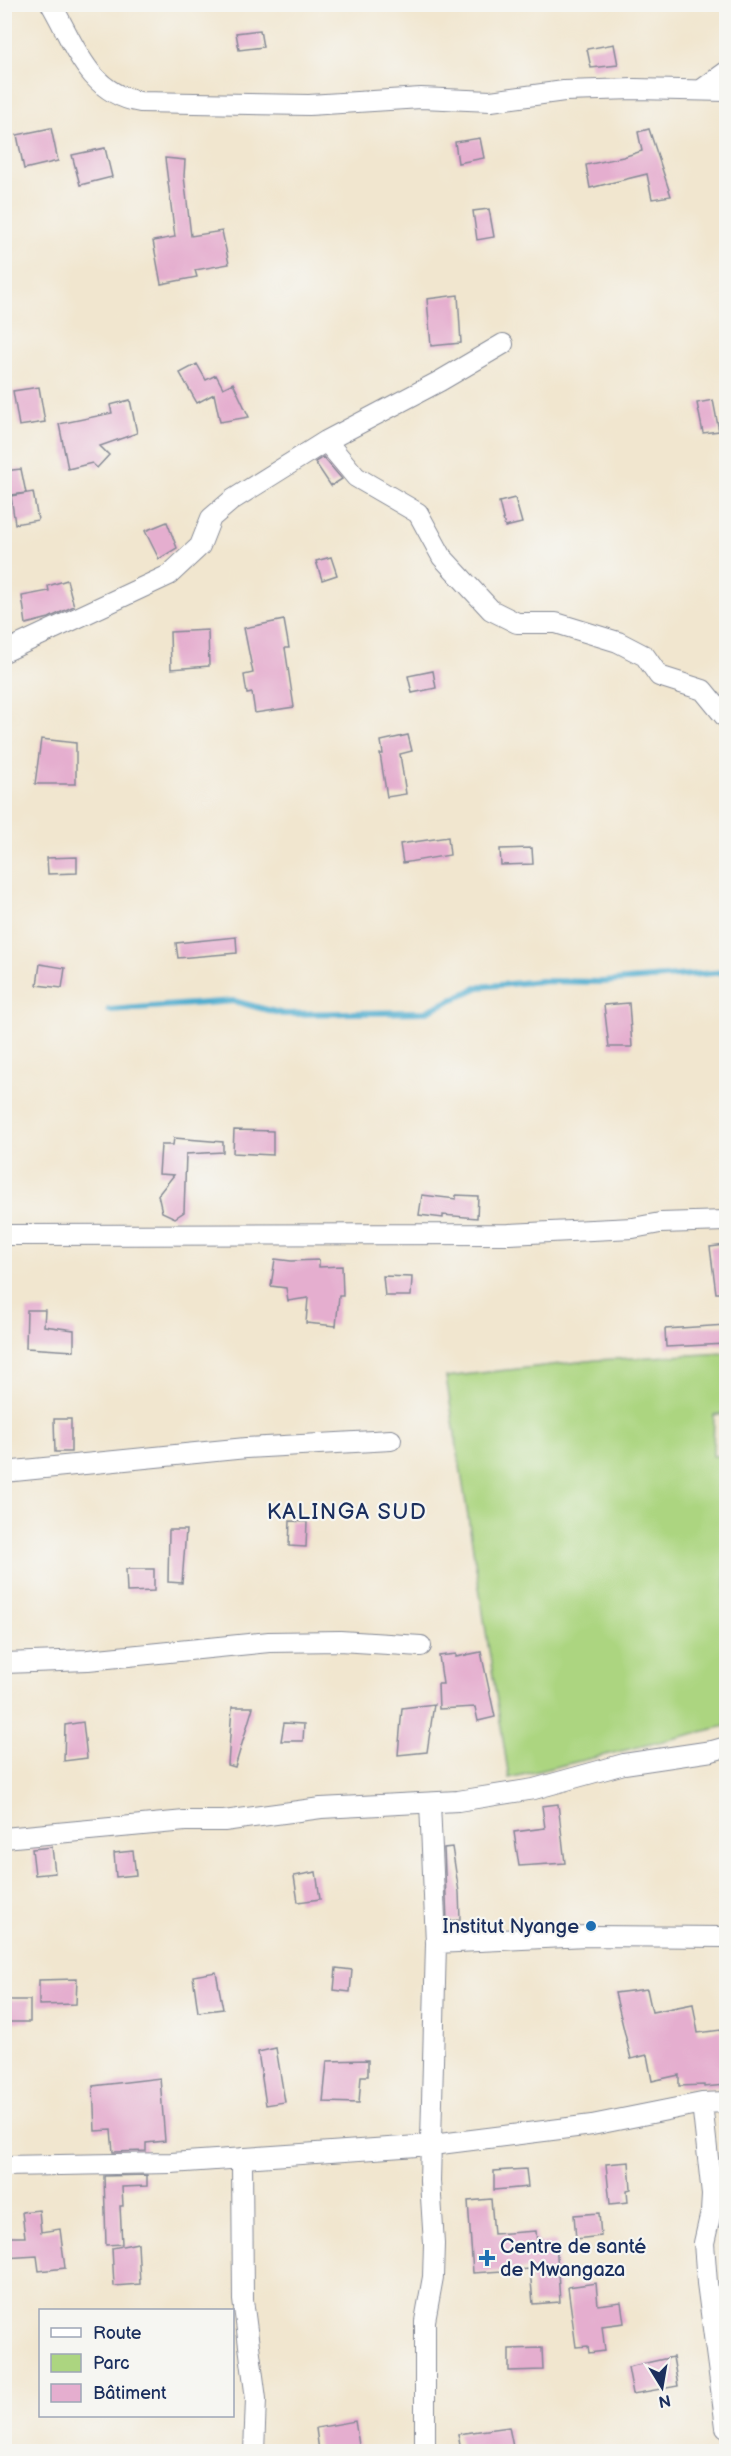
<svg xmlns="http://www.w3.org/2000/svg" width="731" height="2456" font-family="'Balsamiq Sans',sans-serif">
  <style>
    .green { fill: #acd580; stroke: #64826f; stroke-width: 1.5 }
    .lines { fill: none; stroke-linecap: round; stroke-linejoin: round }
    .stream { stroke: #50adcf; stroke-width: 6 }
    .building { fill: #e5aecf }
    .minor-casing { stroke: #868a96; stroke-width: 22 }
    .minor { stroke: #fff; stroke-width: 20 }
    .poi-dot { fill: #1f6fb2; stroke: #f6f6f2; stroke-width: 2 }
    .labels { text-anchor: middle; stroke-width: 4.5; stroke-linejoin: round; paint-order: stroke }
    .poi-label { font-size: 20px; fill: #1b2f5e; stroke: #f6f6f2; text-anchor: end }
    .quarter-label { font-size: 22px; letter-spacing: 1.5px; fill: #1b2f5e; stroke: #f6f6f2 }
  </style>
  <rect width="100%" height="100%" fill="#f6f6f2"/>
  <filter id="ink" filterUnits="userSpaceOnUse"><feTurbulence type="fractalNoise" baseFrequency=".0167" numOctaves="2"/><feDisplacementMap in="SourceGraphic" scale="12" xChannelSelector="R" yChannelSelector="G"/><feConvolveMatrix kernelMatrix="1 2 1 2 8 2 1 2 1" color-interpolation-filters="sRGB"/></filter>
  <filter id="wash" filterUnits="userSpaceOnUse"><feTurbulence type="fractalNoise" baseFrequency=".008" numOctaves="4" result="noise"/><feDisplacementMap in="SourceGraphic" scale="24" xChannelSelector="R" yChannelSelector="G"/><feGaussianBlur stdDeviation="1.35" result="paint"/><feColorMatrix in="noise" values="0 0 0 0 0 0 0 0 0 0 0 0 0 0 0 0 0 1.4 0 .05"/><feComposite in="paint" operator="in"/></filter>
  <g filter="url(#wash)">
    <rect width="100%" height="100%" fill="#f1e6cf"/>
    <!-- green -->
    <path class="green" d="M726 1353V1413L714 1415 713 1456 726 1455V1726L509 1778 446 1377 596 1360Z"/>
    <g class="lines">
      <!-- stream -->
      <path class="stream" d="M109 1010 234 1001 283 1014 425 1012 479 987 541 981 602 982 726 972"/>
    </g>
    <g id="blocks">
      <!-- building -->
      <path class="building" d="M260 30 263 47 239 50 236 33Z
        M614 44 618 65 591 68 587 49Z
        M51 128 58 161 24 169 17 135Z
        M649 129 671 196 652 199 647 174 590 188 586 165 623 157 642 151 638 132Z
        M480 138 484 158 458 163 455 142Z
        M105 148 112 177 80 185 72 155Z
        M165 158 185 160 184 176 191 236 222 231 229 264 195 270 197 277 161 284 153 241 175 237Z
        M489 209 494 237 477 240 473 211Z
        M458 295 461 343 431 346 427 299Z
        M197 364 206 380 216 375 223 388 233 383 249 417 220 422 214 394 197 403 180 373Z
        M39 387 45 422 19 426 13 391Z
        M130 400 137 433 100 446 109 455 97 468 92 463 68 469 59 424 112 413 110 405Z
        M713 400 719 431 703 433 697 403Z
        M323 457 342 479 331 486 315 462Z
        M21 469 26 493 4 496V471Z
        M33 492 38 520 15 524 11 496Z
        M515 498 522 523 505 527 499 502Z
        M167 522 177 548 159 559 145 531Z
        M331 557 337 575 322 580 316 561Z
        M67 580 74 606 49 618 26 624 22 596 49 591 48 586Z
        M284 620 289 648H285L294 707 255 713 252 693 247 694 244 675 253 673 244 628Z
        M208 630 209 666 171 669 170 632Z
        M433 671 436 688 412 693 408 676Z
        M408 735 412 751 400 754 406 794 387 797 380 754H383L381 741Z
        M41 739 76 743V784H35Z
        M448 837 450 855 403 863 400 844Z
        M532 848 533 864 501 865 500 849Z
        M77 857V873L48 874 47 858Z
        M236 937 237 953 178 958 176 943Z
        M40 964 65 968 62 988 37 985Z
        M629 1003 632 1047H609L604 1005Z
        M234 1130 273 1131V1155L233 1153Z
        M174 1138 223 1142V1152L186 1154 184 1212 175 1218 162 1212 158 1195 174 1175 159 1174 161 1145H173Z
        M422 1195 456 1199V1195L478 1196 477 1218 443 1215V1218L419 1215Z
        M726 1245V1293H716L710 1247Z
        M275 1259 291 1261 319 1260V1267L342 1266 343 1296H339L336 1326 306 1323 308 1298 288 1301 286 1288 271 1286Z
        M383 1276 412 1277 411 1296H385Z
        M27 1310H45L44 1326 74 1330V1351L26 1348Z
        M726 1325V1344L666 1347 665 1329Z
        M54 1419H71V1452H55Z
        M290 1521 307 1522 306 1547 289 1546Z
        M169 1530H186L182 1583 168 1582Z
        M126 1569H154V1591L127 1592Z
        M481 1652 495 1717 478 1721 475 1707 439 1709 438 1684H443L439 1656 456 1654V1657Z
        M434 1704 427 1752 398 1755 402 1708Z
        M232 1707H253L235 1767 228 1765Z
        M83 1722 87 1758 64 1761 65 1725Z
        M284 1723 304 1724 303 1741H281Z
        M558 1804 565 1863 519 1866 514 1832 545 1828 542 1806Z
        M52 1847 55 1873 35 1875 32 1849Z
        M452 1847 459 1892 460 1920 447 1921 444 1848Z
        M133 1851 136 1875 116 1877 114 1853Z
        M316 1872 320 1899 298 1902 294 1876Z
        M336 1968 352 1970 350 1992 334 1990Z
        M216 1972 223 2009 198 2012 193 1976Z
        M77 1979 76 2004 39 2005V1980Z
        M647 1989 652 2012 693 2004 698 2033 721 2030 726 2085 704 2087V2085L679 2086V2075L652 2081 647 2055 631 2059 615 1993Z
        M4 2000H30V2022H4Z
        M276 2048 285 2102 266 2105 258 2052Z
        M368 2060V2076H361L359 2103 323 2102 327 2061Z
        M160 2078 165 2141 146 2143V2151L113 2152 111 2130 95 2131 93 2086Z
        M629 2162 631 2189 627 2190 628 2202 610 2204 606 2164Z
        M526 2169 528 2187 494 2190V2171Z
        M147 2175V2186L122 2187 123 2206H120L122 2244 106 2245 104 2176Z
        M491 2199 494 2234 536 2231 537 2243 556 2241 560 2302 533 2304 530 2269 473 2273 468 2201Z
        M39 2210 41 2232 60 2229 65 2268 39 2271 37 2256 4 2258V2237H25L22 2212Z
        M599 2213 601 2236 576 2239 574 2215Z
        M138 2243 140 2284 114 2286 112 2248Z
        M596 2283 598 2305 621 2302 624 2323 602 2326 605 2351 589 2353 588 2346 576 2347 568 2287Z
        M542 2348 543 2370 509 2371V2349Z
        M673 2357 678 2386 633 2394 628 2367Z
        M355 2421 360 2451H319L316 2428Z
        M509 2427 513 2447 492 2451H461L458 2434Z"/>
    </g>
  </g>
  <g filter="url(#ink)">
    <use href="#blocks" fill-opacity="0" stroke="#868a96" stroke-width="1.5"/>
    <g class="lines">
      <!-- minor casing -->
      <g class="minor-casing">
        <path id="minor" d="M51 4C75 45 88 93 140 102L309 105 421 98 491 101 564 91 635 89 726 91
          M701 90 726 72
          M326 441 356 477 418 513 442 557 491 610 517 623H556L618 642 645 656 659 676 703 690 726 718
          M4 652 169 575 200 546 211 518 232 500 326 441 440 381 503 344
          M4 1235 509 1234 633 1228 660 1223 726 1221
          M4 1472 246 1448 391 1440
          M4 1663 88 1660 269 1642 340 1641 421 1646
          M4 1838 185 1821H224L321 1808 458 1801 534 1789 624 1764 712 1751 726 1747
          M436 1943 587 1936 726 1937
          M702 2103 712 2195 711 2212 704 2243 707 2283 726 2427
          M242 2158 243 2300 256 2399 254 2452
          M4 2166 171 2163 432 2145 592 2125 702 2103 726 2102
          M425 2452V2321L433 2277 434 2244 430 2181 436 1943 430 1803"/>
      </g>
      <!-- minor -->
      <use href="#minor" class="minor"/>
    </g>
  </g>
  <!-- markers -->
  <g class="poi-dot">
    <circle cx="591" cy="1926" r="6"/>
    <path d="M484 2249h6v6h6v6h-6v6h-6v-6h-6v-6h6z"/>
  </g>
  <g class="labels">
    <!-- poi labels -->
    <g class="poi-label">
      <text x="579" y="1933">Institut Nyange</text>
      <text x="500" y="2253" text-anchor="start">Centre de santé<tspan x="500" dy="23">de Mwangaza</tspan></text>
    </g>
    <!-- quarter labels -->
    <g class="quarter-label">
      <text x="347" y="1519">KALINGA SUD</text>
    </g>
  </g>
  <!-- margin -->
  <rect width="731" height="2456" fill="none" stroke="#f6f6f2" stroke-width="24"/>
  <!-- legend -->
  <rect x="39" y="2309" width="195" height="108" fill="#f6f6f2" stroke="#9ea6b7" stroke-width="1.5"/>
  <rect x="51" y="2328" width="30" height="9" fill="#ffffff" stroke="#9ea6b7" stroke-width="1.5"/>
  <text x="93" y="2339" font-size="18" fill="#1b2f5e">Route</text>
  <rect x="51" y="2354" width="30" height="18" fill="#acd580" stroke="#9ea6b7" stroke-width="1.5"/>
  <text x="93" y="2369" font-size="18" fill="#1b2f5e">Parc</text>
  <rect x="51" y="2384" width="30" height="18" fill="#e5aecf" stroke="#9ea6b7" stroke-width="1.5"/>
  <text x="93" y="2399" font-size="18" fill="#1b2f5e">Bâtiment</text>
  <!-- north arrow -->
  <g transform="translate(662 2387) rotate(169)" stroke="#f6f6f2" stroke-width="4.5" paint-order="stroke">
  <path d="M0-4.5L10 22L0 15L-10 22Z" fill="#1b2f5e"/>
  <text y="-9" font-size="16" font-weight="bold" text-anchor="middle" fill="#1b2f5e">N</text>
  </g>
</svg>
